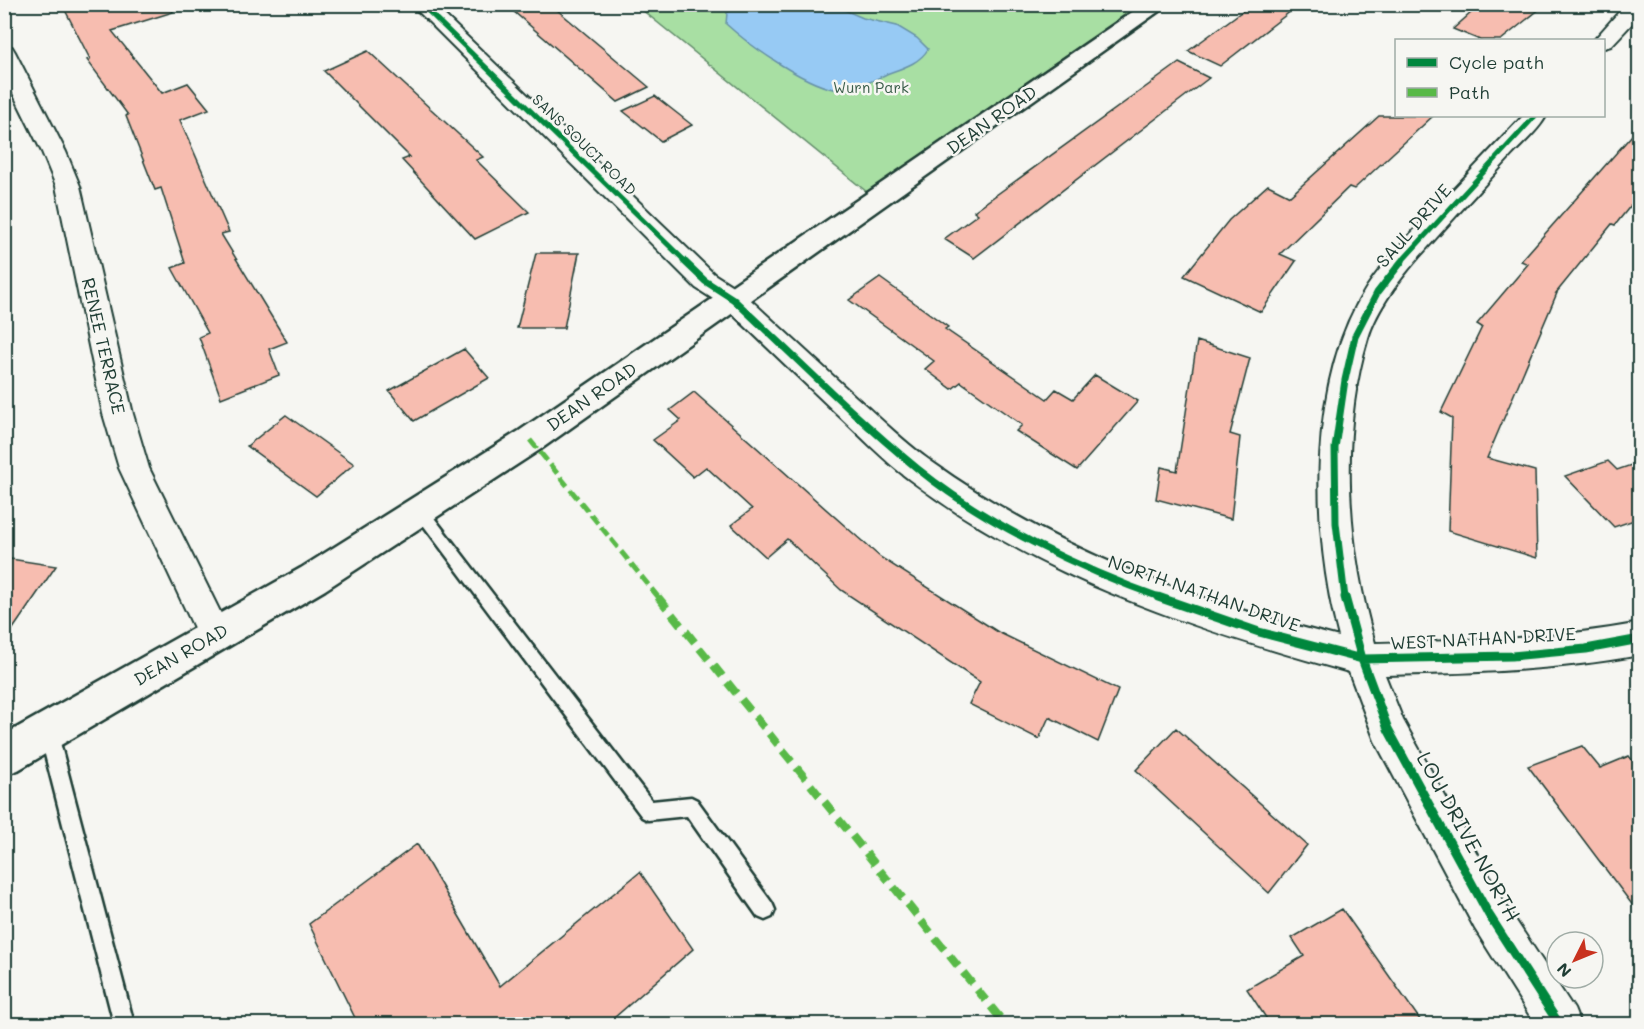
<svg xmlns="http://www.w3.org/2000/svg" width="1644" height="1029" font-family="Mali,sans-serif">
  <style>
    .green { fill: #a8dfa3; stroke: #648e6c; stroke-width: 1.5 }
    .water { fill: #97caf4; stroke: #6792a7; stroke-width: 1.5 }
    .building { fill: #f7bdb0; stroke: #1f3d34; stroke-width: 1.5 }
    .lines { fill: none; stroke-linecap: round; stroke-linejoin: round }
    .service-casing { stroke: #1f3d34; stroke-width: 5 }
    .minor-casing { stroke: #1f3d34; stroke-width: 4 }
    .secondary-casing { stroke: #1f3d34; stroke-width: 5 }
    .service { fill: #f6f6f2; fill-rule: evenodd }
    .minor { fill: #f6f6f2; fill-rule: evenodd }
    .secondary { fill: #f6f6f2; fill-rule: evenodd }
    .quiet-far1 { stroke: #58b947; stroke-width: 5; stroke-dasharray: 11 5; stroke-linecap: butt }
    .quiet { stroke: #58b947; stroke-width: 8; stroke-dasharray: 14 8; stroke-linecap: butt }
    .cycleway-far2-casing { stroke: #f6f6f2; stroke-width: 8 }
    .cycleway-far1-casing { stroke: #f6f6f2; stroke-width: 10 }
    .cycleway-casing { stroke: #f6f6f2; stroke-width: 13 }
    .cycleway-far2 { stroke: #00873e; stroke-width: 5 }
    .cycleway-far1 { stroke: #00873e; stroke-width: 7 }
    .cycleway { stroke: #00873e; stroke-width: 9 }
    .labels { text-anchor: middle; stroke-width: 5; stroke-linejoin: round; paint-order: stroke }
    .far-park-label { font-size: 15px; fill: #3a5d4a; stroke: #f6f6f2 }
    .far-street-label { font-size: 15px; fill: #1f3d34; stroke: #f6f6f2 }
    .street-label { font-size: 18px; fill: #1f3d34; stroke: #f6f6f2 }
    .near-street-label { font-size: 21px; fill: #1f3d34; stroke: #f6f6f2 }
  </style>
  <rect width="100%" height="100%" fill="#f6f6f2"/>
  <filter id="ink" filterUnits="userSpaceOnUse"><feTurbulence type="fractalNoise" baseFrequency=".0167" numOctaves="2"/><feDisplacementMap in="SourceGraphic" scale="12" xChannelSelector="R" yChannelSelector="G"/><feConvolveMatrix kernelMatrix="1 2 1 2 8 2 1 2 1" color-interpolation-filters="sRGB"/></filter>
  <g filter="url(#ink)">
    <!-- green -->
    <path class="green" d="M636 5H1139L867 192Z"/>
    <!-- water -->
    <path class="water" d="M738 5H833L863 18 897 26 917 38 928 49C920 63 903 68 889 73 875 79 857 90 841 90 810 89 749 45 726 24L727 13Z"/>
    <!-- building -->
    <path class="building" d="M62 4H172L173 12 112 31 162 93 188 83 209 109 180 120 229 232 221 234 287 342 269 349 279 375 221 398 199 337 208 333 172 268 185 263 161 188 155 190 126 116 128 115 87 60 90 59Z
      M505 4H550L649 87 618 102Z
      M1252 4H1300L1220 66 1188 51Z
      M1481 4H1546L1501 40H1480L1453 29Z
      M368 51 483 157 476 160 529 212 475 239 402 160 410 157 324 71Z
      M1179 63 1209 78 974 258 944 239 978 214 974 211Z
      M655 96 692 125 661 141 623 111Z
      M1379 116H1433L1354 189 1349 187 1280 254 1296 261 1261 312 1184 276 1229 220 1268 185 1290 196Z
      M1640 126V194L1615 225 1612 224 1556 293H1557L1487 458 1535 471 1537 558 1448 531 1452 418 1441 412 1482 327 1477 324 1528 264 1521 261Z
      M536 253H579L564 328H517Z
      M880 278 948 327 945 329 1047 399 1056 389 1073 399 1095 375 1138 401 1077 470 1016 431 1022 425 961 382 952 389 925 369 934 361 849 300Z
      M1197 341 1250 358 1230 434 1240 437 1231 519 1156 499 1161 467 1177 471Z
      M464 349 489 378 414 421 389 391Z
      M694 392 880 557 998 632 1118 690 1098 742 1049 717 1039 739 969 704 980 682 841 590 787 539 766 557 731 525 752 509 706 467 693 477 653 440 681 420 670 410Z
      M286 415 354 464 316 496 247 446Z
      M1608 461 1617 470 1640 462V518L1614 527 1565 476Z
      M4 558 56 566 4 642Z
      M1176 728 1307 845 1269 893 1136 770Z
      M1582 746 1600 768 1629 756 1640 770V915L1528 766Z
      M417 844 500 986 640 872 693 949 607 1024H358L309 924Z
      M1342 909 1423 1024H1270L1247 989 1304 956 1292 938Z"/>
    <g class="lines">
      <!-- service casing -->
      <g class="service-casing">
        <path id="service" d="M420 504 425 506 652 801 691 797 697 800 772 903 775 910 772 917 765 920 758 917 687 816 648 820 642 817 415 514 413 510 415 506Z
          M48 723 54 725 57 731 134 1024H114L39 731 42 725Z"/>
      </g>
      <!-- minor casing -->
      <g class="minor-casing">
        <path id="minor" d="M411 4H433L714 274 742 292C780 327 818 362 856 397 881 419 905 443 932 462 1058 552 1190 599 1339 637 1311 533 1307 380 1367 287 1385 260 1409 235 1432 212 1462 180 1493 148 1523 116H1546C1539 130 1522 144 1511 156 1480 190 1449 223 1419 257 1399 280 1377 309 1368 338 1339 434 1347 547 1375 643 1465 641 1550 640 1640 623V655C1553 671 1473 673 1385 675L1403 720 1503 901 1574 1009 1580 1024H1535L1475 929 1375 741 1349 672C1194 630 1040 578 910 480 883 460 860 435 836 413 798 377 761 341 724 306L696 288Z
          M1626 4H1640V15L1611 46 1604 48V40H1594Z
          M4 46 12 47 15 52 66 152 80 186 133 414 149 468 232 636 227 647 215 652 203 647 119 468 103 414 56 186 42 152 4 75Z"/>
      </g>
      <!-- secondary casing -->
      <g class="secondary-casing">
        <path id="secondary" d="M1144 4H1169L541 449 325 590 18 770 4 775V735L301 568 519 431Z"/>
      </g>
      <!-- service -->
      <use href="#service" class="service"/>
      <!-- minor -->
      <use href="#minor" class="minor"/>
      <!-- secondary -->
      <use href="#secondary" class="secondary"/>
      <!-- quiet-far1 -->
      <path class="quiet-far1" d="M530 440 659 598"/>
      <!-- quiet -->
      <path class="quiet" d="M658 597 1005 1024"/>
      <!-- cycleway-far2 casing -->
      <g class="cycleway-far2-casing">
        <path id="cycleway-far2" d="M421 4 686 262
          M1401 262 1535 116"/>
      </g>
      <!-- cycleway-far1 casing -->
      <g class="cycleway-far1-casing">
        <path id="cycleway-far1" d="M684 261 705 281 733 299C794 356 853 416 918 469 986 524 1080 569 1162 598
          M1345 598 1336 523 1335 448 1345 380 1355 336 1377 293 1402 261"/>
      </g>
      <!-- cycleway casing -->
      <g class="cycleway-casing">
        <path id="cycleway" d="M1158 597 1259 632 1362 659 1512 656 1586 649 1640 639
          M1345 597 1362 659 1388 729 1489 915 1559 1024"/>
      </g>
      <!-- cycleway-far2 -->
      <use href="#cycleway-far2" class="cycleway-far2"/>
      <!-- cycleway-far1 -->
      <use href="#cycleway-far1" class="cycleway-far1"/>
      <!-- cycleway -->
      <use href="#cycleway" class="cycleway"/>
    </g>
  </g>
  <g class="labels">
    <!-- far-park labels -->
    <g class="far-park-label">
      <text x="871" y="93">Wurn Park</text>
    </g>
    <!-- far-street labels -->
    <g class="far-street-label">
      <text transform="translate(584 145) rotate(44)" y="5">SANS SOUCI ROAD</text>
    </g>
    <!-- street labels -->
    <g class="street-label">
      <text transform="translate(992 120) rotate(-35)" y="6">DEAN ROAD</text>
      <text transform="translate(1414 226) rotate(-49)" y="6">SAUL DRIVE</text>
      <text transform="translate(103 346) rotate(77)" y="6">RENEE TERRACE</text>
      <text transform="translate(592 397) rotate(-35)" y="6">DEAN ROAD</text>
      <text transform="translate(1204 594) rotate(19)" y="6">NORTH NATHAN DRIVE</text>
      <text transform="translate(1483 639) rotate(-3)" y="6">WEST NATHAN DRIVE</text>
      <text transform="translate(181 655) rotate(-30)" y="6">DEAN ROAD</text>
    </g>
    <!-- near-street labels -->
    <g class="near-street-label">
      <text transform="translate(1468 837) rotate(61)" y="7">LOU DRIVE NORTH</text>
    </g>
  </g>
  <!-- margin -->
  <rect width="1644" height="1029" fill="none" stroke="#f6f6f2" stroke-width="24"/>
  <rect x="12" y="12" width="1620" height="1005" fill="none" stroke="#1f3d34" stroke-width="2" filter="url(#ink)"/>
  <!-- legend -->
  <rect x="1395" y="39" width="210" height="78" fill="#f6f6f2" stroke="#a0aca6" stroke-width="1.5"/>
  <rect x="1407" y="58" width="30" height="9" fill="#00873e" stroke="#a0aca6" stroke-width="1.5"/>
  <text x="1449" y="69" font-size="18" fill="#1f3d34">Cycle path</text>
  <rect x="1407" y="88" width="30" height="9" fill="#58b947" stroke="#a0aca6" stroke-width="1.5"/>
  <text x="1449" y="99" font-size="18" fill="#1f3d34">Path</text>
  <!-- north arrow -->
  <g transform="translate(1575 960) rotate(227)"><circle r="28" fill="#f6f6f2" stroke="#a0aca6" stroke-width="1.5"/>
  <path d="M0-4.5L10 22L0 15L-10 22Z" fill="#c8321e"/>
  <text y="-9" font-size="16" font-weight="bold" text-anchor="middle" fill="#1f3d34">N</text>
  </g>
</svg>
